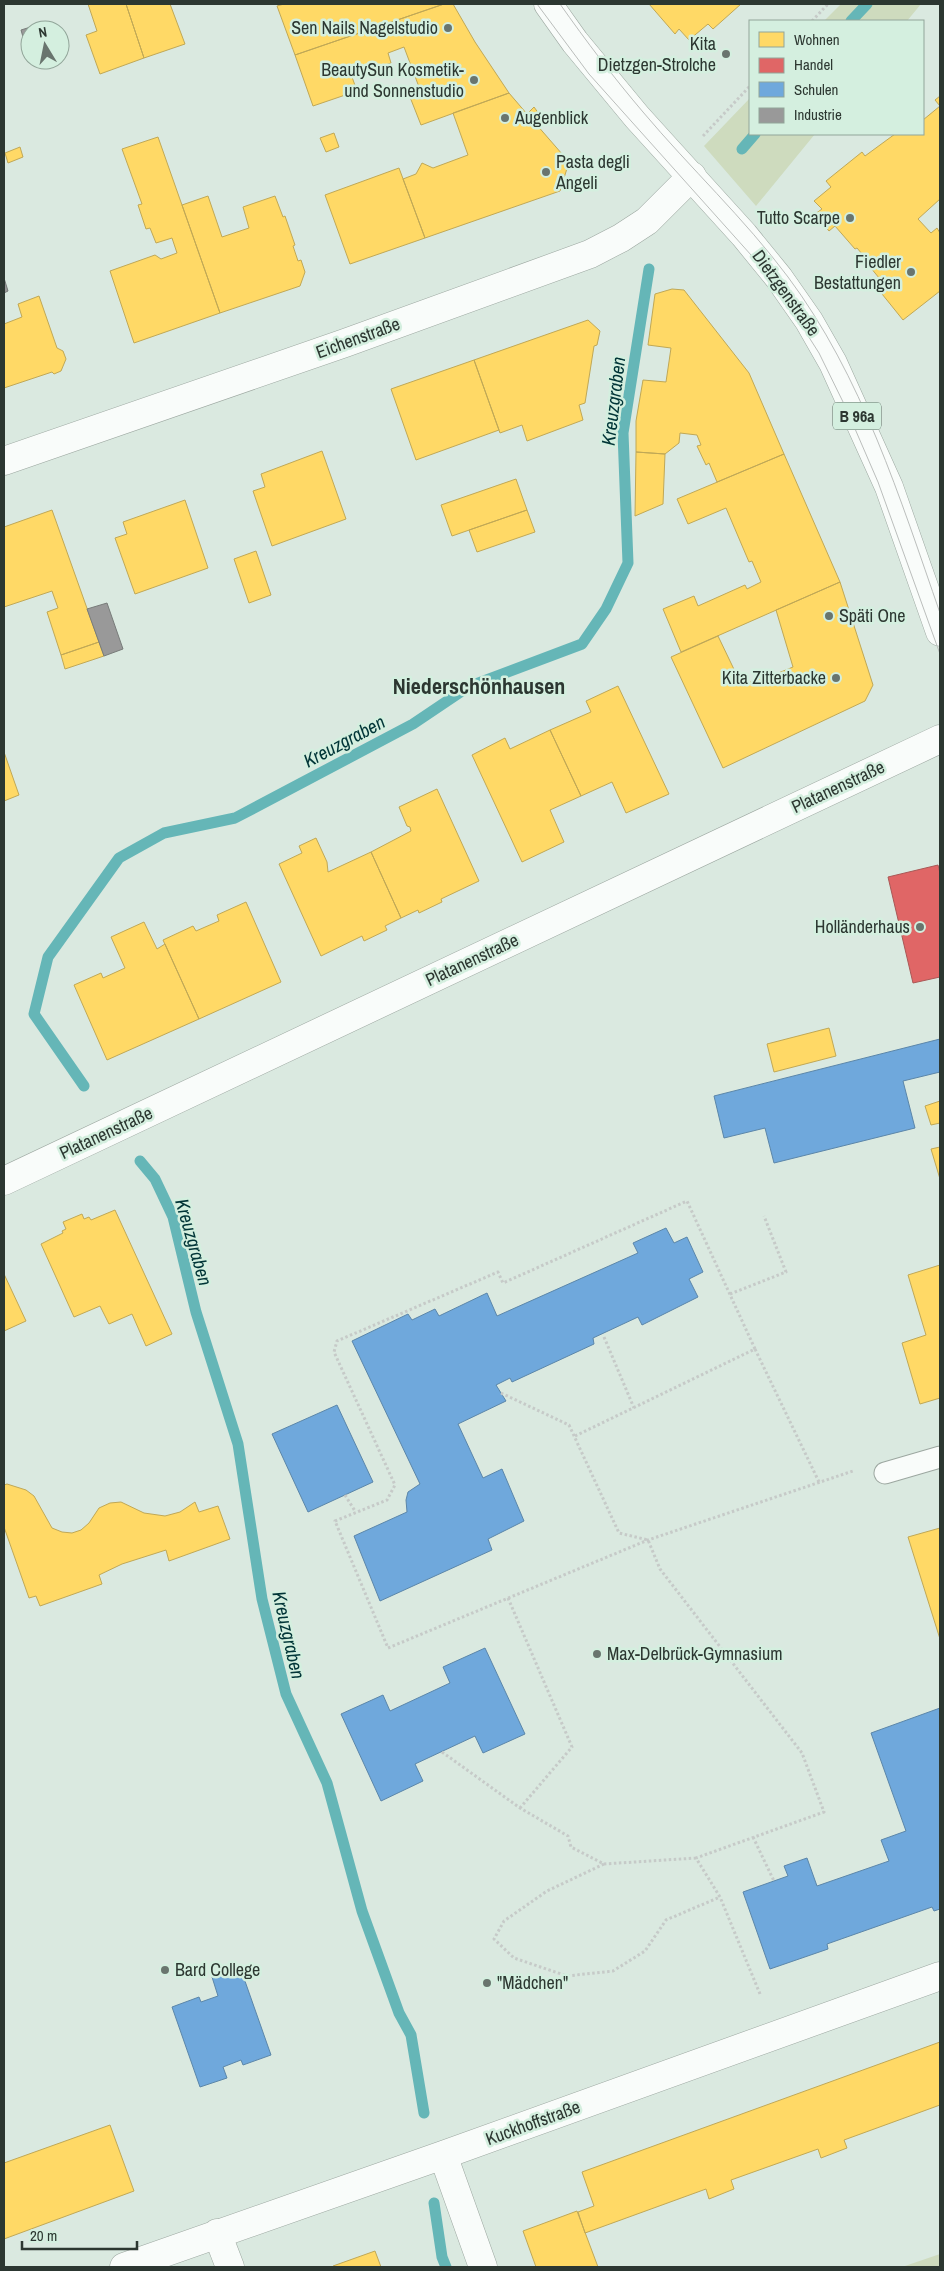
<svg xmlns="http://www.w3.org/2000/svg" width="944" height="2271" font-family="'Archivo Narrow',sans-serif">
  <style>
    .green { fill: #cedbbe }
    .homes { fill: #ffd966; stroke: #c0a856 }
    .shops { fill: #e06666; stroke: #aa5856 }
    .schools { fill: #6fa8dc; stroke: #5b86a9 }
    .industry { fill: #999; stroke: #787c7a }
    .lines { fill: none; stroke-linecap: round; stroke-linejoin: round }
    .stream { stroke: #65b6b7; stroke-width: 11 }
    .service-casing { stroke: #9ca7a0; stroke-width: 23 }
    .minor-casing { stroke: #9ca7a0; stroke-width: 29 }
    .primary-casing { stroke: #9ca7a0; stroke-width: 29 }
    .path { stroke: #c6cac8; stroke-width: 3; stroke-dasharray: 2.5 2.5; stroke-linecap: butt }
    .service { stroke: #f9fcfa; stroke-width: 21 }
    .minor { stroke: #f9fcfa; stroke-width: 28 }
    .primary { stroke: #f9fcfa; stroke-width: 28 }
    .tram { stroke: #bbbebc; stroke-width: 1 }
    .poi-dot { fill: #69756e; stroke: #d4efdf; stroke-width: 2 }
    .labels { text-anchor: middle; stroke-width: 5; stroke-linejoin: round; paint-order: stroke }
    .shield { fill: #d4efdf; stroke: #5e6e65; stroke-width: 1 }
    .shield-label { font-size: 16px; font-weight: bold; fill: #2c3731 }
    .poi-label { font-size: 18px; fill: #2c3731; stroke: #d4efdf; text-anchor: end }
    .street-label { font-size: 18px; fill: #2c3731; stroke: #d4efdf }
    .water-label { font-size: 19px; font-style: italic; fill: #013537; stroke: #d4efdf }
    .district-label { font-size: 22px; font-weight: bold; fill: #2c3731; stroke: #d4efdf }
  </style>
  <rect width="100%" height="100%" fill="#dae9e0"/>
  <!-- green -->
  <path class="green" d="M841 4H921L907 21H824Z
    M750 98V134H815L756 206 704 146Z
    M940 2254V2267H902Z"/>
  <!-- homes -->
  <path class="homes" d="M88 4H126L144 58 100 74 86 35 97 31Z
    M126 4H170L185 44 144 58Z
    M284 4H444L295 55 277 6Z
    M444 4H453L475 42 509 93 421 125 408 92 419 87 404 47 388 53 391 63 352 77 357 91 313 106 295 55Z
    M649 4H741L713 29 708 24 689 40 679 29 675 34Z
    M509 93 527 114 534 107 542 118 536 124 569 162 560 191 425 238 403 179 416 174 422 163 433 168 468 155 453 113Z
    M940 96V199L918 219 931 233 937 228 940 233V291L903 320 878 289 884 284 866 262 868 261 857 248 855 249 835 226 829 231 815 214 822 209 814 201 831 187 826 181 862 152 865 156 895 134H923V120L940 106 935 100Z
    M334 133 339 147 326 152 320 138Z
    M158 137 220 313 134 343 110 271 155 255 161 259 177 253 172 238 156 243 150 228 146 229 138 205 142 204 122 149Z
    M20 147 23 157 8 163 5 153Z
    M399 168 425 238 350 264 325 195Z
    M208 196 222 237 249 228 243 207 275 196 283 217 285 216 295 245 293 246 298 261 301 260 305 272 300 286 220 313 182 205Z
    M672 289 684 290 749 373 784 454 717 482 709 463 706 465 697 446 701 445 697 435 680 433 679 443 665 454 636 452V421L643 380 666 382 671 348 648 345 655 294Z
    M39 296 57 348 63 351 66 359 61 371 54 374 52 372 4 388V324L22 317 18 304Z
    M588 320 600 331 597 345 594 346 585 403 579 405 583 420 527 441 522 425 500 433 474 360Z
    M474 360 499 430 416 460 391 389Z
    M322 451 346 519 272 546 253 491 265 487 261 474Z
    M636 452 665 454 663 504 635 516Z
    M784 454 840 582 681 652 663 609 694 596 698 606 745 585 747 589 761 582 752 561 749 562 726 508 688 524 677 499Z
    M516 479 527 510 452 536 441 505Z
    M185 500 208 568 135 594 115 538 127 534 123 522Z
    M52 510 99 642 61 655 47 612 58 608 52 591 4 607V527Z
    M527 510 535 532 477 552 469 530Z
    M256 551 271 595 249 603 234 559Z
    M840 582 873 685 865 701 723 768 671 657 718 636 742 686 770 673 771 676 793 667 776 610Z
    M99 642 104 656 65 669 61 655Z
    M618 686 669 794 626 813 612 782 581 796 550 730 591 712 586 701Z
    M550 730 581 796 550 810 564 842 522 862 472 755 505 738 510 749Z
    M4 752 19 795 4 801Z
    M437 789 479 881 441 899 442 902 419 913 418 910 401 918 371 852 411 831 410 827 407 826 399 807Z
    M316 838 327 862 328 872 371 852 401 918 385 926 387 930 364 941 362 936 321 956 279 864 302 853 299 846Z
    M246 902 281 982 199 1019 163 940 193 926 196 931 219 921 217 915Z
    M144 922 157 949 165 944 199 1019 107 1060 74 985 101 973 103 978 125 968 111 937Z
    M829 1028 836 1056 774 1072 767 1044Z
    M940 1101V1123L931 1125 925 1106Z
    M940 1147V1179L931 1149Z
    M115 1210 172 1334 146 1346 132 1314 109 1324 100 1306 74 1317 41 1244 63 1233 62 1231 66 1229 63 1222 82 1214 84 1219 89 1217 91 1220Z
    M940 1265V1398L920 1404 902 1343 926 1335 908 1275Z
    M4 1274 26 1321 4 1331Z
    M7 1484 26 1490 34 1496 52 1528 62 1532 72 1533 81 1530 89 1523 99 1508 110 1503 121 1502 144 1513 165 1516 180 1512 195 1502 199 1512 218 1506 230 1539 169 1561 166 1550 122 1564 99 1575 102 1584 40 1606 36 1596 29 1598 4 1527V1485Z
    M940 1528V1639L908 1537Z
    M940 2042V2105L844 2140 847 2148 821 2158 818 2149 731 2180 734 2189 709 2199 706 2189 585 2233 578 2212 594 2206 582 2172Z
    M110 2125 134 2191 4 2239V2163Z
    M577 2211 598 2267H536L523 2231Z
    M375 2251 381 2267H333V2266Z"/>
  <!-- shops -->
  <path class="shops" d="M938 865 940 873V977L913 983 888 877Z"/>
  <!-- schools -->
  <path class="schools" d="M940 1039V1072L903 1081 915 1128 774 1163 765 1128 724 1138 714 1096Z
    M666 1228 674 1243 687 1237 703 1272 689 1279 698 1297 642 1325 638 1317 593 1338 594 1344 512 1382 510 1378 496 1385 506 1401 458 1424 483 1478 502 1469 524 1521 488 1539 492 1550 380 1601 354 1536 407 1512 406 1500 408 1492 420 1484 352 1341 408 1314 412 1320 435 1309 439 1316 487 1293 497 1316 638 1253 633 1243Z
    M337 1405 373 1482 308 1512 272 1434Z
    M485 1648 525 1734 483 1753 475 1736 415 1764 423 1781 381 1801 341 1714 383 1695 390 1711 450 1683 443 1667Z
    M940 1708V1909L934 1911 932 1907 827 1944 828 1949 770 1969 743 1892 788 1876 784 1866 807 1858 817 1886 889 1861 881 1840 906 1831 871 1733Z
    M240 1967 271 2055 243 2065 241 2060 223 2067 227 2078 200 2087 172 2007 199 1997 201 2002 218 1996 212 1977Z"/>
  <!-- industry -->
  <path class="industry" d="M34 26 35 30H30L29 58 21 30Z
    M4 278 8 291 4 293Z
    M107 603 123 649 104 656 87 609Z"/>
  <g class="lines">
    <!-- stream -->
    <path class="stream" d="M851 21 867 4
      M742 149 755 134
      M84 1086 34 1014 48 957 119 858 164 833 235 818 413 724 468 687 582 644 606 609 628 563 623 433 649 269
      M140 1161 155 1179 173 1217 196 1312 238 1444 262 1599 286 1694 327 1783 362 1911 399 2013 411 2035 424 2113
      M434 2203 442 2257 446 2267"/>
    <!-- service casing -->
    <g class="service-casing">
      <path id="service" d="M885 1473 940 1457"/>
    </g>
    <!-- minor casing -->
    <g class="minor-casing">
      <path id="minor" d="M4 461 345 343 590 254 621 238 647 221 692 176
        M4 1181 940 739
        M443 2155 483 2267
        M217 2233 230 2267
        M124 2267 443 2155 940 1976"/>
    </g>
    <!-- primary casing -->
    <g class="primary-casing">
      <path id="primary" d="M548 4 575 42 637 117 744 235 779 278 809 321 833 363 889 487 940 632"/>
    </g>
    <!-- path -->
    <path class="path" d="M812 21 828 4
      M703 136 750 86
      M730 1294 786 1272 764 1216
      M604 1337 634 1408
      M755 1349 687 1201 503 1283 498 1272 337 1341 334 1352 395 1485 387 1500 335 1521 388 1648 648 1540 853 1471
      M501 1393 569 1425 619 1533 648 1540 660 1569 802 1753 824 1812 696 1858 720 1897 760 1994
      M575 1436 755 1349 819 1482
      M345 1495 355 1511
      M508 1598 572 1747 520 1808
      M442 1752 520 1808 568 1836 571 1847 604 1864 696 1858
      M753 1837 774 1881
      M604 1864 547 1891 504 1921 494 1939 514 1958 567 1976 613 1971 645 1951 666 1920 720 1897"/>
    <!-- service -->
    <use href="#service" class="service"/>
    <!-- minor -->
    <use href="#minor" class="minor"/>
    <!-- primary -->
    <use href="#primary" class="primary"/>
    <!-- tram -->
    <path class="tram" d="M537 4 589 74 760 265 791 309 819 353 846 408 878 482 940 654
      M560 4C586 41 614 78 643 112 690 168 744 218 788 277 862 376 900 498 940 613"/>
  </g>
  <!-- markers -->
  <g class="poi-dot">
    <circle cx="448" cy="28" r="5"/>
    <circle cx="726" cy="54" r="5"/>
    <circle cx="474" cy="80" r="5"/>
    <circle cx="505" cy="118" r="5"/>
    <circle cx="546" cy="172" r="5"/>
    <circle cx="850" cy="218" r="5"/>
    <circle cx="911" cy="272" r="5"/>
    <circle cx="829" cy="616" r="5"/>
    <circle cx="836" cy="678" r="5"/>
    <circle cx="920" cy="927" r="5"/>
    <circle cx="597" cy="1654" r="5"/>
    <circle cx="165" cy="1970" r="5"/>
    <circle cx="487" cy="1983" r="5"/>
  </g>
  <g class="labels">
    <!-- shield labels -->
    <rect class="shield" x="833" y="402.5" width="48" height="27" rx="4"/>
    <g class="shield-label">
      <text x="857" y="422">B 96a</text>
    </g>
    <!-- poi labels -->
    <g class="poi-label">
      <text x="438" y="34">Sen Nails Nagelstudio</text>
      <text x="716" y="50">Kita<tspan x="716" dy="21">Dietzgen-Strolche</tspan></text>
      <text x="464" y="76">BeautySun Kosmetik-<tspan x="464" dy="21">und Sonnenstudio</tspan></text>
      <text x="515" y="124" text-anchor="start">Augenblick</text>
      <text x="556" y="168" text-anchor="start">Pasta degli<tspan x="556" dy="21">Angeli</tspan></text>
      <text x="840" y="224">Tutto Scarpe</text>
      <text x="901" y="268">Fiedler<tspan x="901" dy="21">Bestattungen</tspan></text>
      <text x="839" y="622" text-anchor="start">Späti One</text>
      <text x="826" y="684">Kita Zitterbacke</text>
      <text x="910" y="933">Holländerhaus</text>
      <text x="607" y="1660" text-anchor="start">Max-Delbrück-Gymnasium</text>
      <text x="175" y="1976" text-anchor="start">Bard College</text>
      <text x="497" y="1989" text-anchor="start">"Mädchen"</text>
    </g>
    <!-- street labels -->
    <g class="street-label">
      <text transform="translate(786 293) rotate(54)" y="6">Dietzgenstraße</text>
      <text transform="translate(358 338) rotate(-20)" y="6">Eichenstraße</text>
      <text transform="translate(838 787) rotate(-25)" y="6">Platanenstraße</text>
      <text transform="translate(472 960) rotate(-25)" y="6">Platanenstraße</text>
      <text transform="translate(106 1133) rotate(-25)" y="6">Platanenstraße</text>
      <text transform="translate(533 2123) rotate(-20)" y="6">Kuckhoffstraße</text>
    </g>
    <!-- water labels -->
    <g class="water-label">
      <text transform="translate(613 401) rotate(-83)" y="7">Kreuzgraben</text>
      <text transform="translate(344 741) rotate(-28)" y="7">Kreuzgraben</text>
      <text transform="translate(194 1242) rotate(74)" y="7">Kreuzgraben</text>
      <text transform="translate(289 1635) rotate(77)" y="7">Kreuzgraben</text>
    </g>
    <!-- district labels -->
    <g class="district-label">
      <text x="479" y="694">Niederschönhausen</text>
    </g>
  </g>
  <!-- border -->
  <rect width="944" height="2271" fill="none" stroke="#2c3731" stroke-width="10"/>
  <!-- legend -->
  <rect x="749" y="20" width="175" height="115" fill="#d4efdf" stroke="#91a599"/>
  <rect x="759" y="32" width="25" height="15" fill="#ffd966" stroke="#91a599"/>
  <text x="794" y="45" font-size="15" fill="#2c3731">Wohnen</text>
  <rect x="759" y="58" width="25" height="15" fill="#e06666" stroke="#91a599"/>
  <text x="794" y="70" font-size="15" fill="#2c3731">Handel</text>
  <rect x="759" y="82" width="25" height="15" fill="#6fa8dc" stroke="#91a599"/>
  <text x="794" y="95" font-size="15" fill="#2c3731">Schulen</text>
  <rect x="759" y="108" width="25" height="15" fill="#999999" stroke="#91a599"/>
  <text x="794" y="120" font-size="15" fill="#2c3731">Industrie</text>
  <!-- north arrow -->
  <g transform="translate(45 45) rotate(350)"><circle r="24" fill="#d4efdf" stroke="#91a599"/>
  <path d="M0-4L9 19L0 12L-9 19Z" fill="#69756e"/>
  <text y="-8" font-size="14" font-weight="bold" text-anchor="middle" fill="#2c3731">N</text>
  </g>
  <!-- scale -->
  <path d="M22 2241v8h115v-8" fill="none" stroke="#2c3731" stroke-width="2.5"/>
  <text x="30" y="2241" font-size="15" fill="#2c3731" stroke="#d4efdf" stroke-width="4" paint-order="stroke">20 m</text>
</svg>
